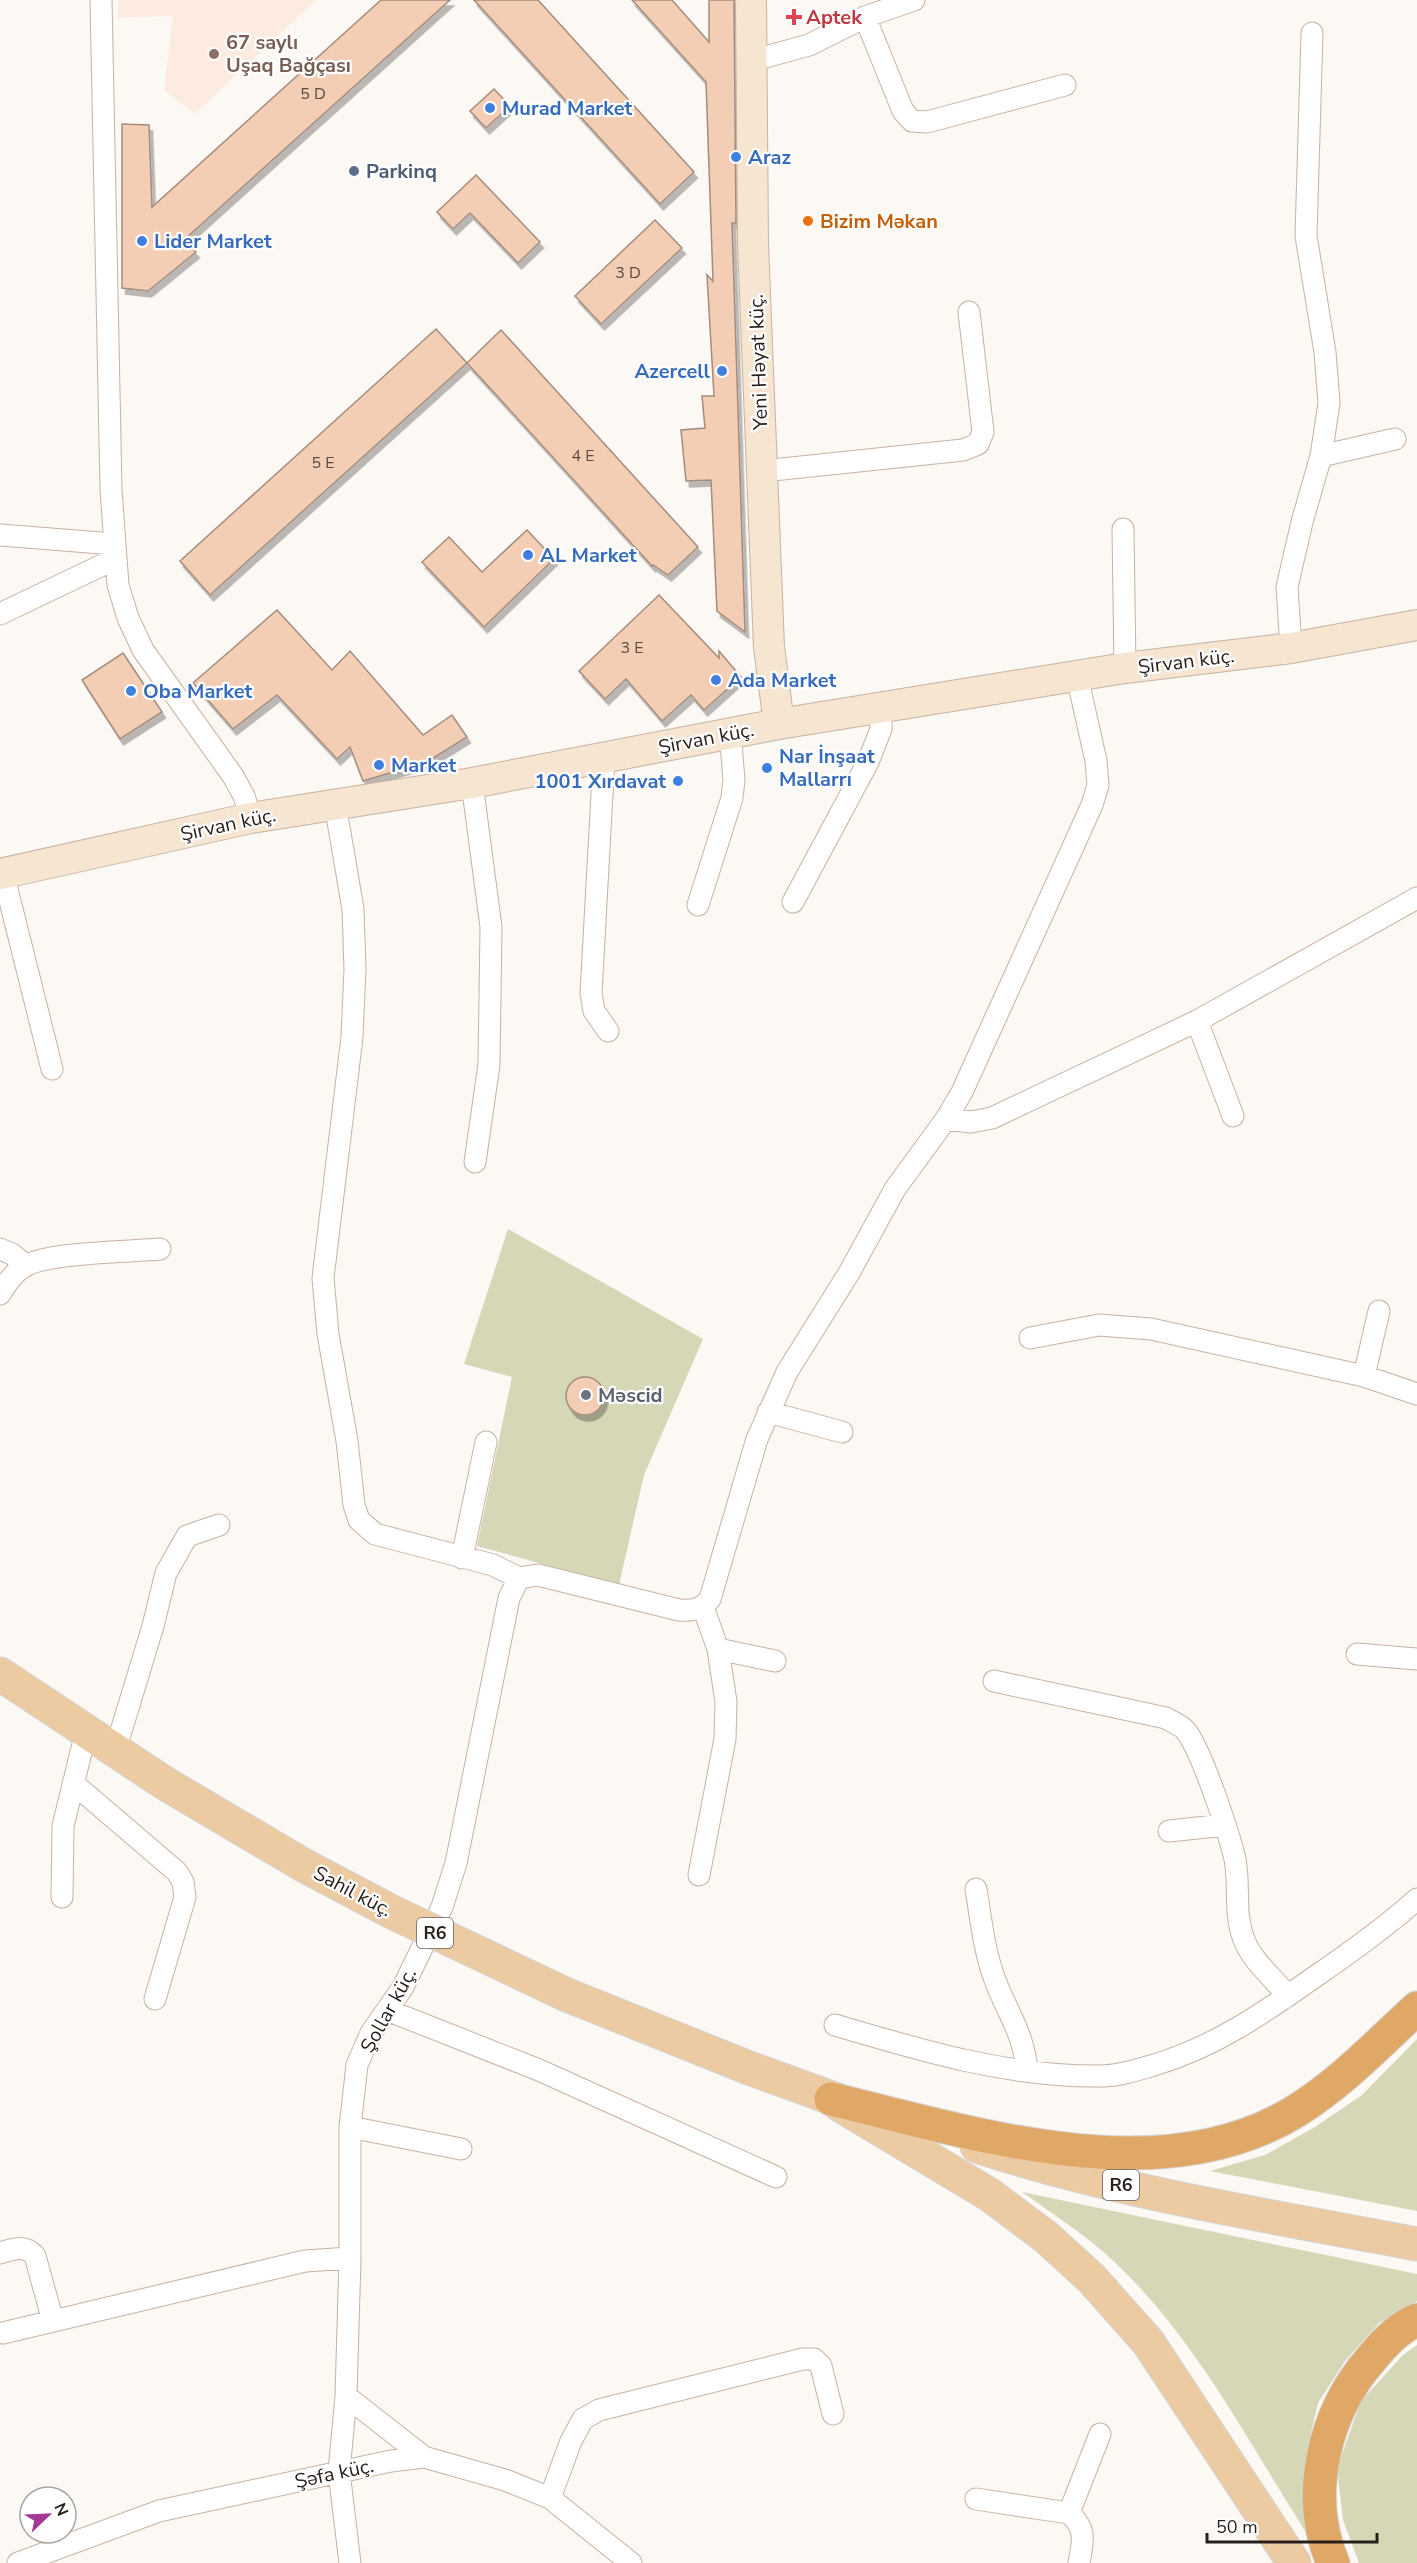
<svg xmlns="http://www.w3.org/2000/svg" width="1417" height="2563" font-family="'Nunito Sans',sans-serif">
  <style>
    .built { fill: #feebdf }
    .green { fill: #d5d7b6 }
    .building { fill: #f3ceb4; stroke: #a38d7f; stroke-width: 1.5; filter: url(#shadow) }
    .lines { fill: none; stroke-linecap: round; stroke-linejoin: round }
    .street-casing { stroke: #c8b2a2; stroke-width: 23 }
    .secondary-casing { stroke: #c8b2a2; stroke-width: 32 }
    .primary-casing { stroke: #d4d2d1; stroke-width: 35 }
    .highway-casing { stroke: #d4d2d1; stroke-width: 35 }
    .street { stroke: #fff; stroke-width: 21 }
    .secondary { stroke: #f6e5d1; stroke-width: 30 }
    .primary { stroke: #eccba3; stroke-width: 33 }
    .highway { stroke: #e0a866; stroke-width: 33 }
    .primary-bridge-casing { stroke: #d4d2d1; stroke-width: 35; stroke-linecap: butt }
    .primary-bridge { stroke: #eccba3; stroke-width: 33 }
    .health-dot { fill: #e0444e; stroke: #fff; stroke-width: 2 }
    .education-dot { fill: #8d6e63; stroke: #fff; stroke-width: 2 }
    .shop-dot { fill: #3f7fe0; stroke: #fff; stroke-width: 2 }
    .service-dot { fill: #5c6f8a; stroke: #fff; stroke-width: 2 }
    .food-dot { fill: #e8710a; stroke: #fff; stroke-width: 2 }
    .worship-dot { fill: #6b7280; stroke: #fff; stroke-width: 2 }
    .labels { text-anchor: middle; stroke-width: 4.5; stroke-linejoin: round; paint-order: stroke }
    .number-label { font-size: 16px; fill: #5b4b40 }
    .shield { fill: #fff; stroke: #68625f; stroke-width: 1.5 }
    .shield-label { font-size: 18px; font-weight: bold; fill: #281f1a }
    .health-label { font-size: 20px; font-weight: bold; fill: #be3a42; stroke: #fff; text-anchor: start }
    .education-label { font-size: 20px; font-weight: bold; fill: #785e54; stroke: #fff; text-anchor: start }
    .shop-label { font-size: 20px; font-weight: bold; fill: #366cbe; stroke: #fff; text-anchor: start }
    .service-label { font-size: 20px; font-weight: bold; fill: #4e5e75; stroke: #fff; text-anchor: start }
    .food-label { font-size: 20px; font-weight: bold; fill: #c56008; stroke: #fff; text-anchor: start }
    .street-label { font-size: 20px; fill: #281f1a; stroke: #fff }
    .worship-label { font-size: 20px; font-weight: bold; fill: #5b616d; stroke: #fff; text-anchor: start }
  </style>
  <defs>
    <filter id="shadow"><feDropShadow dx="3.5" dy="6" stdDeviation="0" flood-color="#0004"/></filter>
  </defs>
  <rect width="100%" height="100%" fill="#fcf8f4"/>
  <!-- built -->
  <path class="built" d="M118 0H316L195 114 164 90 173 16 118 18Z"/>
  <!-- green -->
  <path class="green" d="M508 1229 703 1339 644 1475 619 1585 477 1546 512 1377 464 1364Z
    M1417 2039V2211L1210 2171 1265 2155 1315 2127 1362 2095Z
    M1022 2192 1417 2274V2301L1379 2323 1345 2361 1318 2403 1306 2455 1307 2534C1246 2438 1192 2332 1107 2255 1081 2232 1050 2212 1022 2192Z
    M1417 2345V2563H1359L1343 2520 1337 2468 1361 2401 1403 2355Z"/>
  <!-- building -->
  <path class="building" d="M381 0H450L184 240 196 252 148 291 122 288V124L149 125 152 207Z
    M474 0H538L694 172 660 204Z
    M632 0H672L709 42V0H734L736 223H732L745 632 717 611 711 480 686 481 681 430 705 428 702 396H714L707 275 713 281 706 82Z
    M494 89 510 106 486 128 470 111Z
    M476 175 540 242 518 263 470 213 453 229 437 212Z
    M655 220 682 248 601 324 575 296Z
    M436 329 467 363 210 595 180 561Z
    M501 330 698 547 668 575 653 565 652 566 467 363Z
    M527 530 554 559 484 627 422 562 449 537 482 572Z
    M659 595 719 658V651L741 677 704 710 691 695 662 721 626 679 605 699 579 671Z
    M277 610 332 670 350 651 423 735 452 715 467 737 427 762 363 781 350 747 337 759 277 695 233 729 193 683Z
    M123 653 162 712 120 739 82 680Z
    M566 1396a19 19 0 1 1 38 0a19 19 0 1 1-38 0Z"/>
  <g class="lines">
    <!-- street casing -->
    <g class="street-casing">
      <path id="street" d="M101 0 111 490 118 585 128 618 143 650 233 776 244 796 251 818
        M865 17 903 111 912 121 927 122 1065 85
        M754 60 809 45 865 17 914 0
        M1321 456 1395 439
        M763 471 963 450 978 444 983 432 969 312
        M1123 529 1125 668
        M0 535 114 544
        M0 614 115 559
        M1291 648 1287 587 1302 522 1321 456 1329 403 1325 352 1306 236 1312 33
        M604 758 591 993 594 1011 608 1031
        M472 783 491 927 489 1065 475 1162
        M335 804 353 909 355 969 352 1037 323 1278 328 1334 347 1441 354 1505 359 1520 375 1534 493 1565 519 1578
        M3 873 52 1069
        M793 902 868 762 881 729V706
        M698 905 732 798 734 780 730 732
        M1197 1021 1233 1116
        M946 1119 971 1122 992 1118 1197 1021 1417 898
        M0 1249 12 1254 26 1266
        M0 1294C7 1283 13 1273 25 1266 50 1252 128 1252 160 1249
        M1030 1338 1099 1325 1151 1329 1364 1376 1417 1394
        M1364 1376 1379 1311
        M768 1412 842 1432
        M462 1558 486 1442
        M519 1578 538 1575 679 1610C693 1611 700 1610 710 1599L757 1439 787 1372 849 1273 895 1189 946 1119 962 1092 1092 805 1098 785 1096 761 1077 676
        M718 1649 775 1661
        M1357 1654 1417 1659
        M994 1681 1166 1718C1172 1722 1181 1725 1185 1730 1201 1748 1229 1834 1235 1859 1240 1885 1234 1912 1243 1937 1250 1959 1274 1979 1288 1996
        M115 1751 153 1626 166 1573 187 1536 219 1525
        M73 1783 177 1872 183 1882 185 1897 155 1999
        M1169 1831 1225 1825
        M699 1875 725 1739 726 1702 718 1649 703 1607
        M976 1889C981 1919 984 1951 995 1980 1007 2012 1024 2034 1027 2070
        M62 1897 63 1826 86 1732
        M387 2010 539 2070 776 2177
        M835 2025C922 2051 1009 2077 1101 2076 1119 2076 1137 2070 1154 2065 1215 2047 1265 2012 1316 1976 1351 1952 1385 1928 1417 1899
        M350 2127 461 2149
        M0 2253C13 2249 25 2244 35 2256L53 2321
        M3 2333 305 2261 350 2258
        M346 2396 424 2457
        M550 2498 571 2441 583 2419 599 2410 803 2359H814L821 2366 833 2414
        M976 2499 1069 2513C1087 2529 1083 2541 1079 2563
        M1069 2513 1100 2434
        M18 2563 159 2511 391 2461 424 2457 505 2480 550 2498 631 2563
        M350 2563 339 2472 346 2396 350 2258V2127L357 2065 371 2033 403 1987 442 1907 456 1863 509 1598 519 1578"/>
    </g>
    <!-- secondary casing -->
    <g class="secondary-casing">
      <path id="secondary" d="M751 0 753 244 769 647 779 724
        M0 874 251 818 472 783 779 724 1125 668 1291 648 1417 625"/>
    </g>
    <!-- primary casing -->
    <g class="primary-casing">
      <path id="primary" d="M0 1674 166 1784 305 1866
        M567 1995 749 2068 859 2108
        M840 2105 990 2195 1046 2237 1092 2279 1148 2342 1294 2563
        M977 2146C1120 2193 1270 2216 1417 2244"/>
    </g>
    <!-- highway casing -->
    <g class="highway-casing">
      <path id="highway" d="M831 2099C974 2133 1160 2195 1296 2111 1341 2083 1378 2044 1417 2008
        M1333 2563C1304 2495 1324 2412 1372 2358 1384 2343 1400 2327 1417 2320"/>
    </g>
    <!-- street -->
    <use href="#street" class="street"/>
    <!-- secondary -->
    <use href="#secondary" class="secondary"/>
    <!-- primary -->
    <use href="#primary" class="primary"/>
    <!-- highway -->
    <use href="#highway" class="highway"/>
    <!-- primary-bridge casing -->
    <g class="primary-bridge-casing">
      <path id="primary-bridge" d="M305 1866 392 1912 567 1995"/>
    </g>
    <!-- primary-bridge -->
    <use href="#primary-bridge" class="primary-bridge"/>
  </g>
  <!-- markers -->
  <path class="health-dot" d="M791 8h6v6h6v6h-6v6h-6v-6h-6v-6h6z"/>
  <circle class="education-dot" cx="214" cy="54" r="6"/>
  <g class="shop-dot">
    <circle cx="490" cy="108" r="6"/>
    <circle cx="736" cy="157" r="6"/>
    <circle cx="142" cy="241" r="6"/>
    <circle cx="722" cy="371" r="6"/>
    <circle cx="528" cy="555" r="6"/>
    <circle cx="716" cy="680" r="6"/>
    <circle cx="131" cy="691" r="6"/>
    <circle cx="379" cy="765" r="6"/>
    <circle cx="767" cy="768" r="6"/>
    <circle cx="678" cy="781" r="6"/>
  </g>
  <circle class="service-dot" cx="354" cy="171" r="6"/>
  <circle class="food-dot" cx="808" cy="221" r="6"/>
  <circle class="worship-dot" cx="586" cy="1395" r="6"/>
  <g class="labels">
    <!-- number labels -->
    <g class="number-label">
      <text x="313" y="99">5 D</text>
      <text x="628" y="278">3 D</text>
      <text x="583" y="461">4 E</text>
      <text x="323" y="468">5 E</text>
      <text x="632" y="653">3 E</text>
    </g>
    <!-- shield labels -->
    <g class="shield">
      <rect x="417" y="1918" width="36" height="30" rx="4.5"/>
      <rect x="1103" y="2170" width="36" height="30" rx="4.5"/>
    </g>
    <g class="shield-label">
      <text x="435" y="1939">R6</text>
      <text x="1121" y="2191">R6</text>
    </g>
    <!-- health labels -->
    <g class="health-label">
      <text x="806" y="24">Aptek</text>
    </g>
    <!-- education labels -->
    <g class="education-label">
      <text x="226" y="49">67 saylı<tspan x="226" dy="23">Uşaq Bağçası</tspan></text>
    </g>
    <!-- shop labels -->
    <g class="shop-label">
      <text x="502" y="115">Murad Market</text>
      <text x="748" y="164">Araz</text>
      <text x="154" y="248">Lider Market</text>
      <text x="710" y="378" text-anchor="end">Azercell</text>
      <text x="540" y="562">AL Market</text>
      <text x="728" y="687">Ada Market</text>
      <text x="143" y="698">Oba Market</text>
      <text x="779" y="763">Nar İnşaat<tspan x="779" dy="23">Mallarrı</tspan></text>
      <text x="391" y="772">Market</text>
      <text x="666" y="788" text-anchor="end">1001 Xırdavat</text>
    </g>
    <!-- service labels -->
    <g class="service-label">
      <text x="366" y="178">Parkinq</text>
    </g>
    <!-- food labels -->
    <g class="food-label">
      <text x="820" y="228">Bizim Məkan</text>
    </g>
    <!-- street labels -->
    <g class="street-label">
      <text transform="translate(758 362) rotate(-92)" y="7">Yeni Həyat küç.</text>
      <text transform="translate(1186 661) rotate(-7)" y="7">Şirvan küç.</text>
      <text transform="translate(706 738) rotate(-11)" y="7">Şirvan küç.</text>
      <text transform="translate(228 824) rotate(-12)" y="7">Şirvan küç.</text>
      <text transform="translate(353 1891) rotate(28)" y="7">Sahil küç.</text>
      <text transform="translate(388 2010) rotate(-61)" y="7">Şollar küç.</text>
      <text transform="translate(334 2473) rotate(-12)" y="7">Şəfa küç.</text>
    </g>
    <!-- worship labels -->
    <g class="worship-label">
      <text x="598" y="1402">Məscid</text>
    </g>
  </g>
  <!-- north arrow -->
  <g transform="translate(48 2515) rotate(67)"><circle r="28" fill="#ffffff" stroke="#a9a5a3" stroke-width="1.5"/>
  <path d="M0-4.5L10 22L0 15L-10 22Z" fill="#a53795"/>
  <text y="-9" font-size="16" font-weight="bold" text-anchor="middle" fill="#281f1a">N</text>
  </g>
  <!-- scale -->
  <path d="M1207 2533v9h170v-9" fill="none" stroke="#281f1a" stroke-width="3"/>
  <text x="1216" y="2533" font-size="18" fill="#281f1a" stroke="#ffffff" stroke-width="4.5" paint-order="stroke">50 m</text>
</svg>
